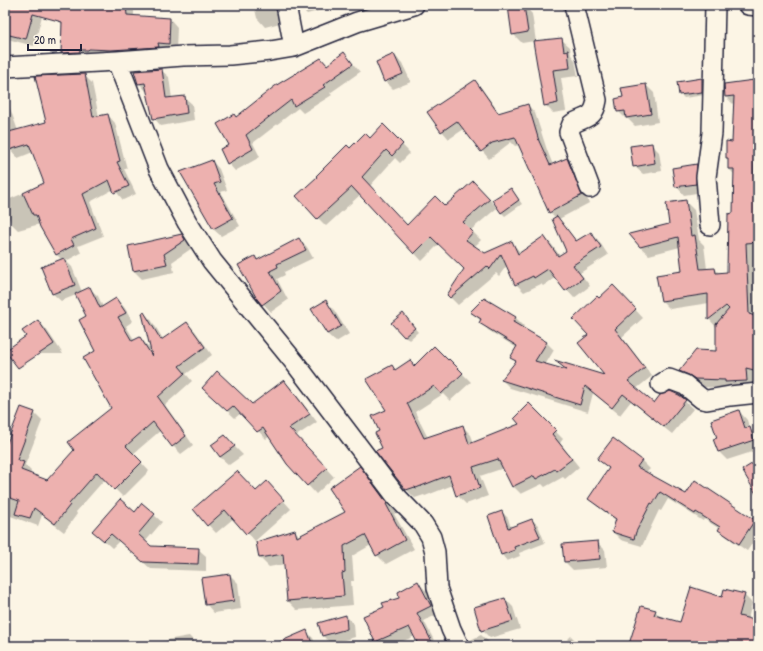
<svg xmlns="http://www.w3.org/2000/svg" width="763" height="651" font-family="'Patrick Hand',sans-serif">
  <style>
    .shadow { fill: #0003 }
    .building { fill: #edb1af; stroke: #22223b }
    .lines { fill: none; stroke-linecap: round; stroke-linejoin: round }
    .minor-casing { stroke: #22223b; stroke-width: 22 }
    .minor { stroke: #fcf5e5; stroke-width: 19 }
  </style>
  <rect width="100%" height="100%" fill="#fcf5e5"/>
  <filter id="ink" filterUnits="userSpaceOnUse"><feTurbulence type="fractalNoise" baseFrequency=".025" numOctaves="2"/><feDisplacementMap in="SourceGraphic" scale="8" xChannelSelector="R" yChannelSelector="G"/><feConvolveMatrix kernelMatrix="1 2 1 2 8 2 1 2 1" color-interpolation-filters="sRGB"/></filter>
  <g filter="url(#ink)">
    <!-- shadow -->
    <path class="shadow" d="M5 5H37L42 16 34 46 11 40 5 35Z
      M61 5H134V17L170 19 177 27 176 51 70 60 62 53 63 25 58 20Z
      M254 5H287L284 22 265 27 257 18Z
      M298 5H332L333 7 307 14Z
      M524 5 532 14 536 42 561 39 570 47 571 55 575 60 578 76 561 78 566 111 553 113 545 105 534 41 522 43 513 34Z
      M344 53 360 72 330 93 332 95 303 113 298 108 253 143 260 157 235 171 228 163 230 145 237 118 321 59 328 65Z
      M394 55 402 63 411 82 393 89 385 81Z
      M161 70 169 77 172 99 184 97 192 104 194 120 161 126 154 118 148 90 146 91 139 83Z
      M84 75 92 83 99 117 108 115 115 123 127 169H124L136 194 123 200 114 189 90 202 103 236 78 246 81 253 66 261 72 267 82 292 90 289 98 296 103 307 116 299 124 307 133 321 126 326 135 341 140 338 148 346 152 352 144 313 152 321 163 339 187 323 195 331 212 355 186 374 192 381 165 405 193 445 181 454 173 446 161 430 133 454 149 471 123 497 105 479 76 512 77 514 64 532 42 515 38 526 5 514V451L34 413 42 421 25 465 31 471 30 475 47 481 112 408 87 317 76 295 61 301 52 293 62 260 57 255 40 224 18 230 11 223 9 218H5V201L46 184 33 152 18 158 9 148 5 149V94L18 131 47 123Z
      M702 79 706 83 705 95 684 98 680 94Z
      M475 81 482 89 500 114 528 105 535 113 547 150 553 165 567 159 574 167 589 203 559 219 577 242 591 233 599 241 608 255 580 273 590 286 574 298 556 277 543 286 541 284 524 292 516 284 507 265 499 276 496 273 458 305 448 295 465 269 439 244 422 261 360 195 326 226 318 218 350 149 370 139 383 125 410 153 400 163 395 158 370 186 407 227 481 190 497 208 471 230 481 240 474 247 485 254 512 243 521 253 544 237 552 245 560 256 567 252 556 218 550 212 520 145 515 146 511 142 489 159 464 129 449 139 442 131Z
      M754 84 758 88V251H754L756 318H758V382L754 381 755 389 704 387 699 383 689 379 680 371 717 352V328L709 319V303L670 309 662 301 684 272 680 247 649 255 640 247 670 225 685 201 694 210 699 240 704 245 707 269H715L719 273H728L734 214 735 175 729 169V160L727 158 733 143 734 105 726 97Z
      M646 85 654 93 658 122 635 126 628 119H626L618 111 624 98Z
      M651 144 659 152 662 171 643 174 634 166Z
      M212 161 219 169 227 190 221 192 240 226 221 236 213 229Z
      M696 165 704 173 703 192 684 195 676 186Z
      M511 189 522 204 505 216 501 212Z
      M181 235 192 248 172 262 174 272 142 279 134 271 129 247Z
      M299 239 307 247 313 258 284 272 285 275 277 279 288 300 271 312 258 298 255 257 258 260Z
      M621 294 643 318 622 337 652 376 636 389 654 404 679 396 693 409 672 434 631 401 620 415 593 393 588 412 510 388 502 380 516 362 511 358 517 348 488 330 481 322V321L471 312 484 299 516 318 524 326 522 328 546 342 554 350 545 365 569 372 558 362 607 377 589 335 599 300Z
      M326 302 334 310 349 334 336 342 327 334 313 309Z
      M406 318 418 332 409 340 393 323Z
      M38 321 46 329 63 354H21Z
      M448 361 457 368 471 382 450 401 443 394 415 412 428 438 463 427 471 435 474 443 521 424 529 405 563 439 560 443 579 467 565 479 563 477 545 487 542 484 521 494 513 486 504 468 480 476 488 496 466 504 457 495 453 485 425 496 424 495 415 498 406 489 383 448 380 432 388 411 392 367 396 371 410 362 415 367Z
      M284 381 292 389 317 422 296 436 334 477 316 494 292 468 270 436 266 439 241 413 235 418 211 396 252 405Z
      M739 411 747 420 750 429 758 436V450L727 460 719 452 718 438Z
      M613 439 642 461 650 469 646 473 687 495 695 481 755 521 758 524V535L747 551 727 537 719 529H720L704 519 703 521 668 499 661 511 659 510 642 546 621 540 613 532 617 521 597 506 589 498 610 469 599 458Z
      M233 445 243 455 229 465 220 457Z
      M360 468 369 477 396 513 394 514 414 549 386 564 377 555 371 545 352 556 354 581H351L353 605 297 610 288 601 285 564 269 567 260 558 257 542 295 531 300 537 347 512Z
      M275 491 291 509 255 541 234 518 216 533 194 510 256 492Z
      M502 512 508 518 511 528 532 520 538 525 545 543 519 553 520 556 507 561 502 555 489 516Z
      M154 515 162 522 145 542 151 547 198 549 206 556V571L151 569 119 541 112 548 101 538Z
      M597 542 605 550 607 567 573 570 565 562Z
      M230 575 238 583 241 609 214 613 206 604Z
      M418 582 426 591 438 614 424 621 437 646H420L415 636 392 646H380L376 641 401 598Z
      M744 595 752 603 748 619 758 622V646H633L630 643 655 611 662 618 680 624 723 598Z
      M505 599 513 607 520 629 490 638 482 630Z
      M346 616 354 624 355 637 331 644 323 636 319 624Z
      M306 632 313 638 316 646H296Z
      M481 635 489 642 492 646H473L470 640Z
      M189 636 199 646H149L172 639Z
      M571 636 581 646H582H561Z"/>
    <!-- building -->
    <path class="building" d="M5 5H126L127 15 170 18 169 44 158 43 159 47 111 50 89 49 88 50H80V52L61 53 62 22 33 14 26 39 5 34Z
      M524 5 528 32 512 35 508 6Z
      M562 38 564 51 568 50 570 68 553 70 558 103 544 106 533 41Z
      M344 52 353 64 323 85 325 87 294 106 291 100 246 135 253 149 227 164 220 149 229 145 217 124 234 114 236 117 275 86 321 58 327 65Z
      M394 54 403 74 384 82 376 62Z
      M162 69 166 98 185 96 187 113 153 119 145 83 138 84 134 71Z
      M85 74 93 117 108 114 120 161 117 162 129 186 114 193 109 180 83 194 96 228 71 239 74 245 56 255 40 227 36 215H33L23 193 44 183 29 144 9 150 5 140V133L46 122 35 76Z
      M702 78V92L679 95 677 82Z
      M475 80 498 113 528 104 539 141 550 165 567 158 582 195 549 213 515 137 492 143 481 152 457 121 441 132 427 112Z
      M754 80 758 101V131H755L754 177H758V242L746 243 749 314 758 317V371L746 368 747 381 725 382V380L695 379 689 375 679 371 696 350 716 351V324L729 309 726 306 708 320V294L661 301 656 275 682 271 678 237 640 247 629 234 669 224 666 203 686 200 691 236 695 235 700 269 715 268 716 273 727 272 728 214 733 213 734 169H728V158H726V141L732 142 734 96 725 97 724 84Z
      M646 84 651 114 626 118 625 111 617 112 615 99 623 97 621 88Z
      M383 124 403 144 392 156 386 150 362 177 407 225 435 196 445 206 473 181 490 199 463 222 473 232 466 240 485 253 512 241 518 254 544 236 558 256 566 251 552 219 557 216 576 241 591 232 601 247 573 265 583 278 565 291 548 269 534 278 533 276 515 285 501 254 490 269 487 266 450 298 447 295 464 269 431 237 414 254 352 187 317 219 296 196 317 177 316 176 347 145 350 148 365 133 370 138Z
      M652 143 655 163 633 167 630 146Z
      M212 160 220 182 214 184 233 218 213 229 180 172Z
      M697 164 696 184 675 187 672 168Z
      M511 188 519 200 501 213 492 200Z
      M182 234 185 240 164 254 167 264 133 271 128 246Z
      M299 238 306 250 277 264 278 267 270 271 281 291 262 305 257 299 238 265 255 256 257 260Z
      M64 258 75 285 52 294 41 267Z
      M613 285 636 309 615 329 645 368 628 381 654 403 660 395 670 391 679 395 686 400 664 427 623 394 612 408 585 386 580 405 501 380 516 361 510 358 517 346 479 323 481 319 470 312 484 298 516 317 513 322 547 342 535 361 567 370 554 360 604 375 578 343 588 335 573 319 597 296 599 298Z
      M90 287 100 308 116 298 126 313 118 317 132 341 140 337 152 356 142 313 144 312 161 340 187 322 205 347 179 366 185 373 158 397 186 436 172 447 153 422 126 446 142 462 114 490 97 472 69 504 70 505 55 524 34 508 30 518 15 514 19 501 5 496V448L21 407 35 412 17 460 24 462 21 470 47 480 74 450 68 442 111 408 83 358 95 351 79 320 86 316 75 294Z
      M326 300 341 326 327 334 311 309Z
      M403 313 415 328 404 337 391 323Z
      M38 320 54 344 18 368 5 351 26 336 22 331Z
      M434 346 448 360 449 359 463 373 441 394 434 386 407 403 424 438 463 425 469 444 519 424 514 418 529 403 556 430 552 434 572 459 556 471 555 469 536 479 534 476 512 487 498 459 473 467 480 488 456 496 449 475 416 488 415 487 406 490 375 451 382 448 375 433 379 431 372 416 386 410 366 379 392 365 395 370 410 360 414 366Z
      M217 371 252 404 284 380 310 414 289 428 327 468 307 486 287 464 263 428 257 432 233 406 227 411 202 388Z
      M739 410 745 428 750 427 754 440 718 452 713 439 717 438 711 420Z
      M225 435 235 446 220 457 211 445Z
      M613 438 642 460 637 467 686 494 695 480 755 520 739 544 718 530 720 527 696 512 695 514 660 492 653 504 651 503 636 532 634 539 612 532 616 519 588 499 609 468 597 459Z
      M758 460V497L742 470Z
      M360 466 387 503 386 504 405 540 376 556 365 535 344 546 345 572 342 573 344 596 287 601 283 554 259 558 256 542 295 530 297 537 345 512 329 488Z
      M237 471 256 491 267 481 284 500 246 534 225 510 207 526 193 509Z
      M120 499 135 512 142 503 155 514 138 534 151 546 199 548 198 564 143 562 111 534 104 541 92 531Z
      M502 511 508 528 532 519 540 537 514 547 515 550 501 555 488 516Z
      M598 541 600 559 564 562 562 544Z
      M230 574 234 601 205 605 201 578Z
      M418 581 431 606 417 613 434 646H419L409 627 375 642 363 616 384 607 382 603 399 598 398 592Z
      M691 587 722 597 724 589 745 594 739 616 758 621V646H637L629 644 641 606 656 610 654 615 680 622Z
      M505 598 513 621 481 631 474 607Z
      M346 615 347 629 322 636 318 623Z
      M307 630 313 646H270Z"/>
    <g class="lines">
      <!-- minor casing -->
      <g class="minor-casing">
        <path id="minor" d="M286 5 294 47
          M574 5 597 100C594 119 586 116 572 124L569 132 590 188
          M748 5 758 6
          M117 61 159 169 187 222 212 261 295 363 396 496 423 524 431 537 435 552 437 588 451 629 459 646
          M5 67 117 61 183 56 230 55 270 51 294 47 357 22 414 5
          M710 225 706 177 712 133 715 5
          M661 384 669 379 685 385 702 399 707 400 730 396 758 393"/>
      </g>
      <!-- minor -->
      <use href="#minor" class="minor"/>
    </g>
  </g>
  <!-- margin -->
  <rect width="763" height="651" fill="none" stroke="#fcf5e5" stroke-width="20"/>
  <rect x="10" y="10" width="743" height="631" fill="none" stroke="#22223b" stroke-width="1.5" filter="url(#ink)"/>
  <!-- scale -->
  <path d="M28 44v6h53v-6" fill="none" stroke="#22223b" stroke-width="2"/>
  <text x="34" y="44" font-size="12" fill="#22223b" stroke="#fcf5e5" stroke-width="3" paint-order="stroke">20 m</text>
</svg>
